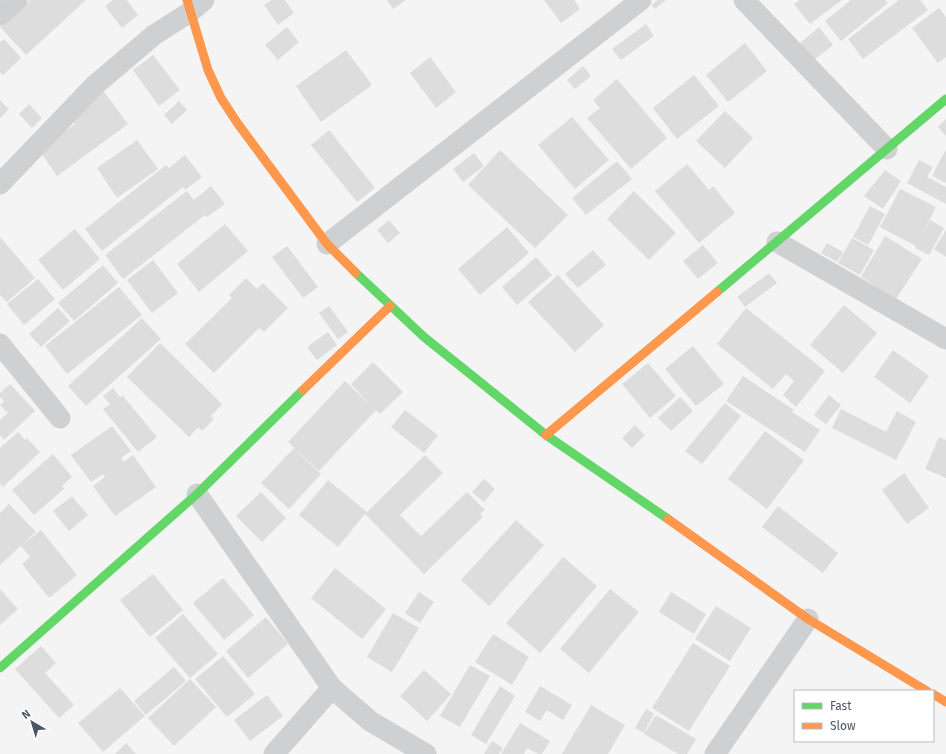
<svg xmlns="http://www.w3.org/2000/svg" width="946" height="754" font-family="'Fira Sans',sans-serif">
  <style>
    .building { fill: #ddddde }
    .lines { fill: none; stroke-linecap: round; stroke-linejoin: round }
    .street { stroke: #ced0d2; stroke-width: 21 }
    .fast { stroke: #63d668; stroke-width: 9 }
    .slow { stroke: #ff974d; stroke-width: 9 }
  </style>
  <rect width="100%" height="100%" fill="#f4f4f4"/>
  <!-- building -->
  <path class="building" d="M30 0H86L26 55 0 27Z
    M113 0H127L138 15 122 28 105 6Z
    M272 0H285L294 13 278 25 264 5Z
    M387 0H406L393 9Z
    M544 0H574L580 9 561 23Z
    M658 0H666L655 9 651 5Z
    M800 0H842L810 24 794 4Z
    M851 0H885L888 3 841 41 825 21Z
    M899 0H920L928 10 863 59 848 39Z
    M939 8 946 17V57L938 63 912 28Z
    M646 24 654 36 621 60 612 49Z
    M287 27 299 42 278 60 265 45Z
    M819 27 833 45 814 60 800 43Z
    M4 39 21 58 3 75 0 72V42Z
    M745 43 767 71 728 102 706 75Z
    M346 50 372 85 321 122 296 86Z
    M153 55 180 90 159 106 133 70Z
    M430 57 456 92 436 108 410 73Z
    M583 66 591 76 575 89 567 80Z
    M694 75 719 106 677 139 653 108Z
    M617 79 667 138 631 169 587 118 600 108 593 100Z
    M102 89 128 124 57 176 39 150 75 124 72 120Z
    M0 100 9 109 0 118Z
    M179 101 187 110 172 124 164 115Z
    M29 104 42 118 32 128 19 114Z
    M725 111 753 138 725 168 696 141Z
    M572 117 609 160 575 189 538 145Z
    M946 119V136L938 127Z
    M329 130 375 188 357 202 311 145Z
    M137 140 158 169 117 198 97 168Z
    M946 149V183L932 176Z
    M500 150 568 215 535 248 468 185Z
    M474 153 484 166 463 182 453 169Z
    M185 155 202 177 185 190 183 187 102 251 85 229 166 165 169 168Z
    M919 160 933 167 927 177 946 187V204L907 183Z
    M617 161 632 179 586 215 572 198Z
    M687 164 709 190 713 186 735 213 699 243 655 191Z
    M885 170 901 181 883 209 864 196Z
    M211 186 225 204 207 217 205 215 123 279 105 255 187 191 194 200Z
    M900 189 936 207 920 238 930 220 944 228 929 255 915 248 916 246 880 227Z
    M634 191 676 233 649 260 607 219Z
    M870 206 885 214 868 245 853 237Z
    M389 220 400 233 388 243 377 230Z
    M225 224 248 251 199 292 177 264Z
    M507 227 529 253 480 295 458 269Z
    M75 229 100 259 63 290 38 260Z
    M946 230V257L934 249Z
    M885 236 922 259 896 299 861 277Z
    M0 237 35 278 7 302 0 295Z
    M852 238 874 250 860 275 838 263Z
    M827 243 843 252 837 262 821 253Z
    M703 245 718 263 698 279 683 261Z
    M287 246 318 287 303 298 272 257Z
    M593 250 606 265 578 288 565 274Z
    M536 257 552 275 517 305 502 287Z
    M153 260 178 293 152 313 127 280Z
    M103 265 118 283 74 321 58 303Z
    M769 273 777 283 745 307 737 297Z
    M558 275 604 325 575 352 528 302Z
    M246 278 257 289 263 283 288 308 264 332 259 328 214 373 185 344 232 298 229 295Z
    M38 279 55 299 24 325 7 304Z
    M119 287 142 315 67 374 45 346Z
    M844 305 877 333 843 373 810 345Z
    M329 306 348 332 338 339 319 313Z
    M58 308 70 321 41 347 29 334Z
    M746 308 825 371 796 407 783 395 794 381 786 374 773 389 717 344Z
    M142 318 161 339 86 406 68 386Z
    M328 332 337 345 317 360 307 347Z
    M160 343 222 404 211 416 214 419 202 431 198 427 189 437 127 377Z
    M693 346 724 384 696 406 665 369Z
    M893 350 929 376 910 403 874 377Z
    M373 362 403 392 380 414 376 410 319 471 288 442 345 381 370 405 351 384Z
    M648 363 676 396 650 418 622 384Z
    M743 376 794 410 792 412 820 430 805 452 726 401Z
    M10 384 35 411 4 440 0 435V420L8 413 0 405 4 401 0 397V393Z
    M113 388 120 397 123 396 157 437 138 452 103 409 110 404 103 396Z
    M829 395 841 405 826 424 814 415Z
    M680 397 693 411 671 431 658 418Z
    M725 403 741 416 702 464 685 451Z
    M841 409 886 432 897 411 916 422 896 460 832 428Z
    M405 410 438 435 424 453 391 427Z
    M635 425 645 435 632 448 622 438Z
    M112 426 131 451 121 458 124 462 133 455 156 487 115 516 93 486 105 477 103 474 91 482 71 455Z
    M765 431 804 460 767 509 728 479Z
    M18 432 25 440 27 438 40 452 3 487 0 484V448Z
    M939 437 946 440V478L925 469Z
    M294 448 321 474 289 509 261 483Z
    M53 454 72 477 62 486 64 489 34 515 12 490Z
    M425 455 443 473 400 515 421 536 467 492 485 510 480 514 483 517 424 574 365 514 338 547 299 515 328 480 367 512Z
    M904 473 929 508 907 524 882 490Z
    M484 479 495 489 484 502 472 492Z
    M261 492 286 518 262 542 236 516Z
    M72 496 88 515 69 531 53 511Z
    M9 504 36 532 0 565V513Z
    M778 506 838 553 823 573 762 527Z
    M516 520 544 545 489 606 461 580Z
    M41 530 77 575 49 598 22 564 30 557 21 546Z
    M563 557 597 586 540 653 506 623Z
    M335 568 386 609 362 639 311 598Z
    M153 574 183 610 150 637 120 600Z
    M223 578 254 615 224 640 193 603Z
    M0 589 18 609 0 625Z
    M610 589 639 612 589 673 560 649Z
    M419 592 434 602 420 623 405 613Z
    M671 592 706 614 694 634 659 612Z
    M716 606 751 628 730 661 695 639Z
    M393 613 419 628 392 672 367 657Z
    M183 614 218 654 190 678 155 638Z
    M266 617 288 644 248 678 226 651Z
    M493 634 529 657 512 685 475 662Z
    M693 643 730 666 689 731 652 708Z
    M41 646 56 663 45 673 74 705 59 718 15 669Z
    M223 656 255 694 227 717 195 679Z
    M470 665 490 676 460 727 440 716Z
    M174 667 186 681 146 715 134 701Z
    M424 670 451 694 427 721 400 696Z
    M190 679 216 707 174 746 148 718Z
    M500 686 515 696 486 744 471 735Z
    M540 686 572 705 563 720 547 710 540 721 525 712Z
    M120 688 145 716 103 752 78 723Z
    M267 695 283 716 250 741 234 720Z
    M591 705 625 725 608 754H562Z
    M646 709 654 714 644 733 635 728Z
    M656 715 696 739 687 754H678L644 734Z
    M520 723 550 741 542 754H538L527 748 524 754H501Z
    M492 741 503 748 499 754H484Z
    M126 743 136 754H115Z"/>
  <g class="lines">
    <!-- street -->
    <path class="street" d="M744 0 887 149
      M0 15 17 0
      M0 184 95 85 154 35 190 12 204 0
      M777 242 946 339
      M327 244 641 0
      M0 344 60 418
      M197 494 332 688 370 721 426 754
      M274 754 332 688
      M715 754 808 619"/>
    <!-- fast -->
    <path class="fast" d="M356 273 424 337 546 435 668 519
      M717 292 946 99
      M0 668 197 494 303 390"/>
    <!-- slow -->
    <path class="slow" d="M187 0 208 70 221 98 238 124 327 244 356 273
      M303 390 390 306
      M546 435 717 292
      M668 519 808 619 927 691
      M933 694 946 702"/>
  </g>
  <!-- legend -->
  <rect x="794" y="690" width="140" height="52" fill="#ffffff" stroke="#b7bbc0"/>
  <rect x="802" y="703" width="20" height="6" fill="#63d668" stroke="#b7bbc0"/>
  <text x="830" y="710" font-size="12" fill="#4a5661">Fast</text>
  <rect x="802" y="723" width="20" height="6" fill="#ff974d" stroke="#b7bbc0"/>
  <text x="830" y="730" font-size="12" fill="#4a5661">Slow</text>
  <!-- north arrow -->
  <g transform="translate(32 722) rotate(322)" stroke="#ffffff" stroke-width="3" paint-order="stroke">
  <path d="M0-3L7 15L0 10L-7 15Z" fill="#4a5661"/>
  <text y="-6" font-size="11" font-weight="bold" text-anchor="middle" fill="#4a5661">N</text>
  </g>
</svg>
